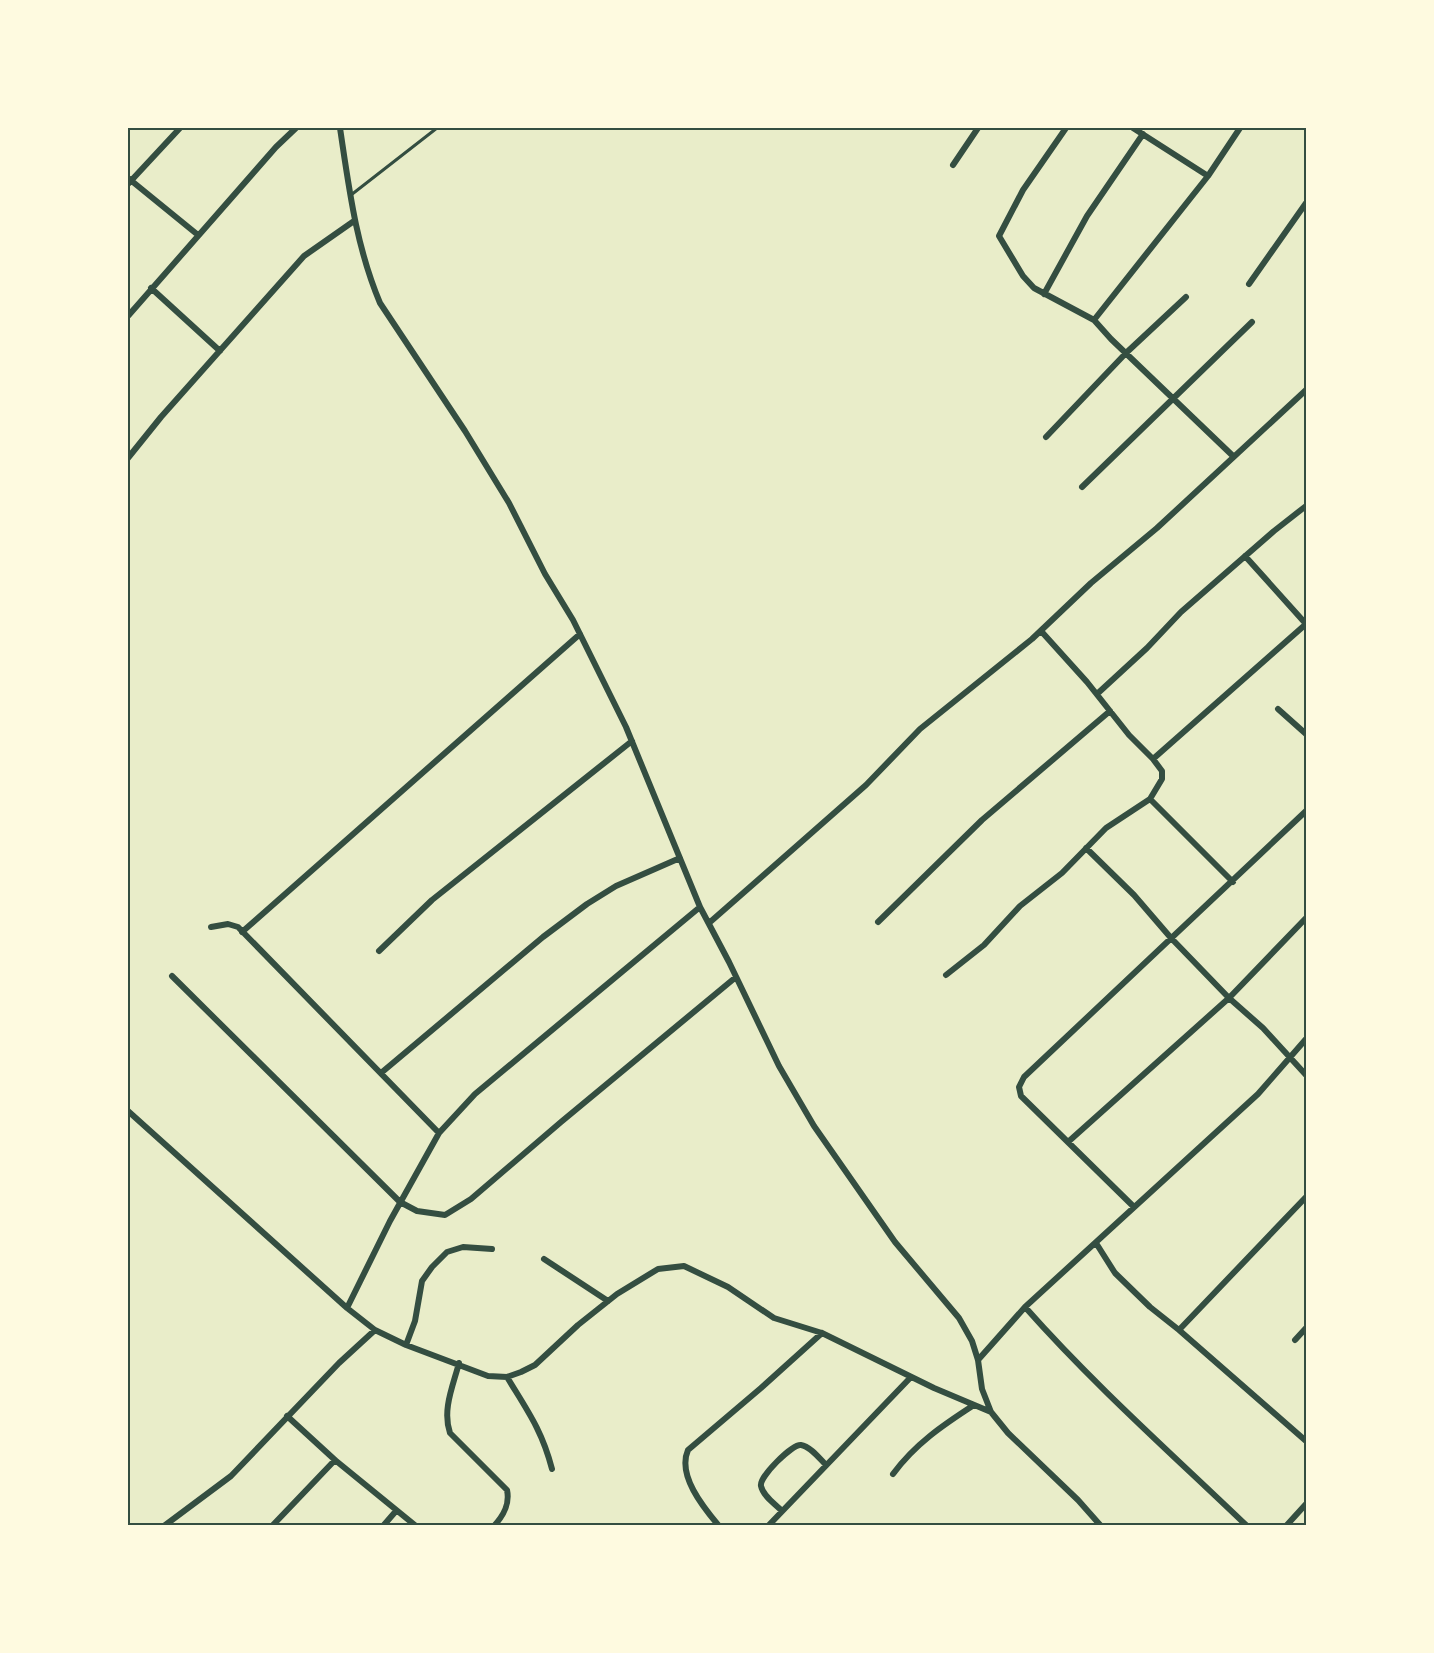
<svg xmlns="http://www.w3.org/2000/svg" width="1434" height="1653" font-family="'Noto Sans',sans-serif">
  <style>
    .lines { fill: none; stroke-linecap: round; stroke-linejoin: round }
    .service { stroke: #344e41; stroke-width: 3 }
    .minor { stroke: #344e41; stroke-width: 6 }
    .neatline { fill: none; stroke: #344e41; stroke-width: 2 }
  </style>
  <rect width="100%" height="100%" fill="#e9edc9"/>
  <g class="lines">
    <!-- service -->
    <path class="service" d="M351 195 437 128"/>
    <!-- minor -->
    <path class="minor" d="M340 128C349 188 356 246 380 303L465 431 509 503 545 574 573 620 626 727 700 907 729 962 779 1066 814 1126 895 1242 959 1318 972 1341 978 1360 982 1389 991 1412 1008 1433 1078 1500 1101 1526
      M1066 128 1023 190 999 236 1023 276 1034 288 1094 320 1111 339 1233 456
      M1133 128 1208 176 1240 128
      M953 165 978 128
      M128 178 198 235
      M128 184 180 128
      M1249 284 1306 203
      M151 288 220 351
      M1044 294 1087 216 1143 134
      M128 316 276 147 296 128
      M1094 320 1208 176
      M1046 437 1126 353 1186 297
      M128 458 161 417 304 256 354 221
      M1082 487 1252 322
      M1097 694 1147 648 1181 612 1274 531 1306 506
      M1278 709 1306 734
      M1153 759 1306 624 1245 556
      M1150 799 1233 882
      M1086 848 1134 895 1171 938 1229 998 1263 1028 1306 1075
      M878 922 982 820 1110 711
      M709 923 866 785 920 729 1032 639 1091 583 1157 528 1306 390
      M211 927 228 924 238 927 439 1133
      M242 932 580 634
      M379 951 432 900 632 741
      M946 975 984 945 1020 906 1062 873 1106 828 1150 799 1162 779V771L1153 759 1129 735 1087 682 1041 631
      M172 976 400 1202 417 1211 445 1215 471 1199 561 1122 736 977
      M381 1073 543 937 587 904 616 886 680 858
      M128 1111 347 1308 375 1330
      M1068 1142 1229 998 1306 918
      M1134 1207 1021 1096 1019 1087 1024 1077 1306 811
      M1096 1243 1115 1273 1150 1307 1179 1330 1306 1197
      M544 1259 608 1301
      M1025 1307C1094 1385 1172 1454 1247 1526
      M347 1308 390 1221 439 1133 475 1094 700 907
      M1179 1330 1306 1441
      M1295 1340 1306 1328
      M406 1345 415 1321 422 1281 432 1267 447 1252 463 1247 492 1249
      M978 1360 1025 1307 1258 1094 1306 1039
      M459 1363C453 1386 442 1410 450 1433L507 1490C510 1504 504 1515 494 1526
      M507 1377C527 1410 542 1430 552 1469
      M287 1416 335 1460 416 1526
      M893 1474C915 1444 943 1425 974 1405
      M782 1511C775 1504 763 1496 761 1486 759 1477 792 1444 801 1445 810 1446 820 1459 826 1465
      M164 1526 231 1476 339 1363 375 1330 406 1345 488 1376 507 1377 521 1372 535 1365 578 1325 617 1294 658 1269 684 1266 728 1287 774 1318 822 1333 934 1388 991 1412
      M272 1526 335 1460
      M383 1526 396 1511
      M719 1526C703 1507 677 1475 688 1450L761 1388 822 1333
      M768 1526 911 1377
      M1286 1526 1306 1504"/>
  </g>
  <!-- border -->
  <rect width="1434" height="1653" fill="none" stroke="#fefae0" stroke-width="258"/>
  <rect x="129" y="129" width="1176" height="1395" class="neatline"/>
</svg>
